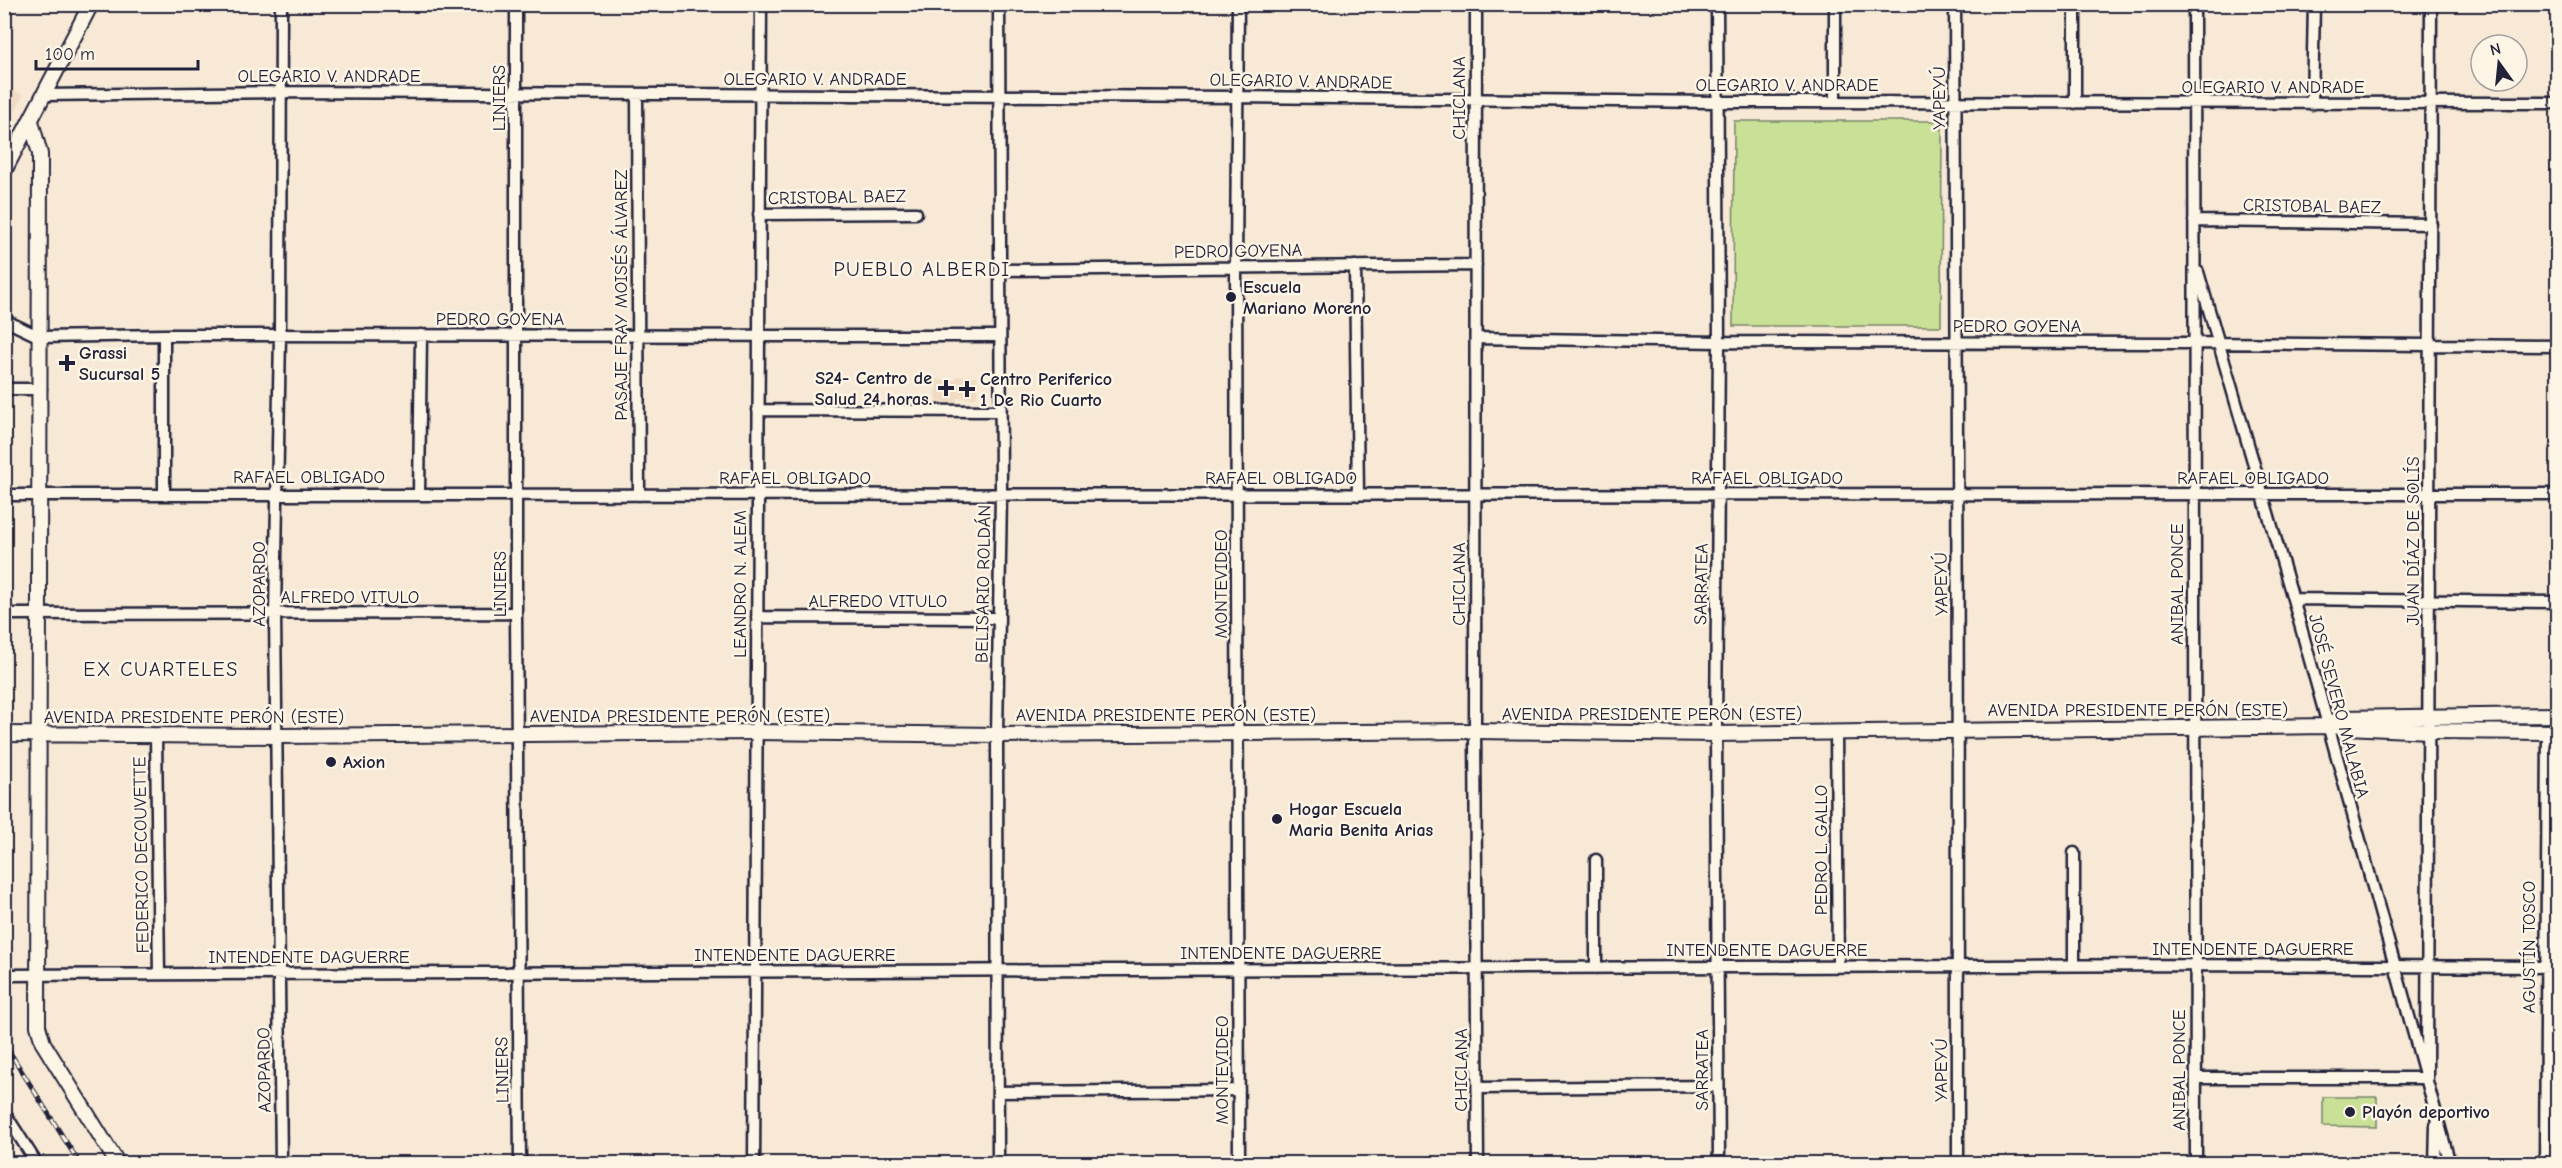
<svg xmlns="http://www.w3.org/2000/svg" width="2562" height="1168" font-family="'Comic Neue',sans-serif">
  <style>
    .built { fill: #f1dbc2 }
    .garden { fill: #c9e197; stroke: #768269; stroke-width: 1.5 }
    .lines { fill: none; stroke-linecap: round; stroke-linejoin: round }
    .minor-casing { stroke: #22223b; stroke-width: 15 }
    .major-casing { stroke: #22223b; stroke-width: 18 }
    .minor { stroke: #fcf5e5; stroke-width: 10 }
    .major { stroke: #fcf5e5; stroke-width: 14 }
    .rail-casing { stroke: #22223b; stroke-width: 5 }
    .rail { stroke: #fcf5e5; stroke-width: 3; stroke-dasharray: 9; stroke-linecap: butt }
    .poi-dot { fill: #22223b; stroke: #fcf5e5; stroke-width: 2 }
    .labels { text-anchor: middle; stroke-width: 5; stroke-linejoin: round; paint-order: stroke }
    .street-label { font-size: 18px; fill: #22223b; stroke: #fcf5e5 }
    .poi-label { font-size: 18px; font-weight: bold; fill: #22223b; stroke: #fcf5e5; text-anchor: start }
    .neighbourhood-label { font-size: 20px; letter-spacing: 1.5px; fill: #22223b; stroke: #fcf5e5 }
  </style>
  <rect width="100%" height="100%" fill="#f7e9d5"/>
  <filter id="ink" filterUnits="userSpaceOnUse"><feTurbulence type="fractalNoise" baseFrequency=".0167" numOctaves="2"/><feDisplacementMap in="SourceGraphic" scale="12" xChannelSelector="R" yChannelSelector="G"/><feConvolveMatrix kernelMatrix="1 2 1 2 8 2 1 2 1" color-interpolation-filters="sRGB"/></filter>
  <g filter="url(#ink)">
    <!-- built -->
    <path class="built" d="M5 86 23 95 5 132Z
      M956 376H977V398H957V403L937 402 936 380H956Z"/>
    <!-- garden -->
    <path class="garden" d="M1734 121H1942L1941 326H1733Z
      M2323 1097H2377V1127L2323 1126Z"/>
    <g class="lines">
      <!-- minor casing -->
      <g class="minor-casing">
        <path id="minor" d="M281 4 280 335 275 614 281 1164
          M516 4V613L520 1164
          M1238 4 1236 267 1239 1164
          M1476 4 1475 731 1478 1164
          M1717 4 1719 342 1716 734 1719 1164
          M1835 4V101
          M1955 4C1957 391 1959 777 1958 1164
          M2194 4 2196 1164
          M44 95 281 92 1237 97 1717 102 2558 103
          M637 95 639 495
          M2075 103V4
          M2312 104 2314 4
          M759 214 916 213
          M2194 221 2431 224
          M1355 266 1358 495
          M1000 270 1476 265
          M2198 272 2293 599 2450 1164
          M4 320 40 337 164 335 1000 336
          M1476 338 1719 342 2195 343 2558 346
          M4 389H41
          M758 410 1000 411
          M419 494 421 335
          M4 495 2558 494
          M164 495V335
          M2293 599 2558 602
          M4 614 516 613
          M757 617 999 618
          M1836 732 1838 967
          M156 736 159 974
          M2074 965V853
          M1596 968V860
          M4 975 2195 965 2558 967
          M2196 1078H2427L2431 4
          M1478 1088 1718 1086
          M998 1092 1239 1090
          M4 1112 37 1164
          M754 1164 761 4
          M998 1164 997 735 1001 495 999 4
          M2435 1164 2436 1125
          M2545 1164 2548 732"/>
      </g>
      <!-- major casing -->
      <g class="major-casing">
        <path id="major" d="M31 121 40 154 38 1026 43 1043 118 1164
          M4 171 91 4
          M2327 726 2340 718 2558 715
          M4 734 277 736 756 732 997 735 1475 731 1716 734 2327 726 2429 731 2558 732"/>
      </g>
      <!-- minor -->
      <use href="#minor" class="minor"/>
      <!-- major -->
      <use href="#major" class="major"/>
      <!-- rail casing -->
      <g class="rail-casing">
        <path id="rail" d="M4 1043 80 1164"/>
      </g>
      <!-- rail -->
      <use href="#rail" class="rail"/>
    </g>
  </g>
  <!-- markers -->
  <g class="poi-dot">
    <circle cx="1231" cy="297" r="6"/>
    <path d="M64 354h6v6h6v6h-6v6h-6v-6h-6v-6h6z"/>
    <path d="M943 379h6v6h6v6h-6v6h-6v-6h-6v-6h6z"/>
    <path d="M964 380h6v6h6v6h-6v6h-6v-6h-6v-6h6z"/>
    <circle cx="331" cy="762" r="6"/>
    <circle cx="1277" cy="819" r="6"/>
    <circle cx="2350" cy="1112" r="6"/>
  </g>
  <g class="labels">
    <!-- street labels -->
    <g class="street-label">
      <text x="329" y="82">OLEGARIO V. ANDRADE</text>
      <text x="815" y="85">OLEGARIO V. ANDRADE</text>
      <text transform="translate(1301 81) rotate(1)" y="6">OLEGARIO V. ANDRADE</text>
      <text x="1787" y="91">OLEGARIO V. ANDRADE</text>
      <text x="2273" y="93">OLEGARIO V. ANDRADE</text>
      <text transform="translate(499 98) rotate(-90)" y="6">LINIERS</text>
      <text transform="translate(1459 98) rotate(-90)" y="6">CHICLANA</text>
      <text transform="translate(1939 98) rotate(-90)" y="6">YAPEYÚ</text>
      <text transform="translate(837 197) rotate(-1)" y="6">CRISTOBAL BAEZ</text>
      <text transform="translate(2312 206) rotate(1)" y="6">CRISTOBAL BAEZ</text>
      <text transform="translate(1238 251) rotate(-1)" y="6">PEDRO GOYENA</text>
      <text transform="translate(621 295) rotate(-90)" y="6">PASAJE FRAY MOISÉS ÁLVAREZ</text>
      <text x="500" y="325">PEDRO GOYENA</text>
      <text x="2017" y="332">PEDRO GOYENA</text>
      <text x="309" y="483">RAFAEL OBLIGADO</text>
      <text x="795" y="484">RAFAEL OBLIGADO</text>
      <text x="1281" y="484">RAFAEL OBLIGADO</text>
      <text x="1767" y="484">RAFAEL OBLIGADO</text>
      <text x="2253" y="484">RAFAEL OBLIGADO</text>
      <text transform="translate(2413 541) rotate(-90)" y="6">JUAN DÍAZ DE SOLÍS</text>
      <text transform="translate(259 584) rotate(-90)" y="6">AZOPARDO</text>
      <text transform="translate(500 584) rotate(-90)" y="6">LINIERS</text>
      <text transform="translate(740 584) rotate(-90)" y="6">LEANDRO N. ALEM</text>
      <text transform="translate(983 584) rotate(-89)" y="6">BELISARIO ROLDÁN</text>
      <text transform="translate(1221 584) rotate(-90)" y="6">MONTEVIDEO</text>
      <text transform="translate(1459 584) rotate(-90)" y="6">CHICLANA</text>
      <text transform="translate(1701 584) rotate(-89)" y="6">SARRATEA</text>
      <text transform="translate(1941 584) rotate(-91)" y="6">YAPEYÚ</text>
      <text transform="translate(2177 584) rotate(-90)" y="6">ANIBAL PONCE</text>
      <text x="350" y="603">ALFREDO VITULO</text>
      <text x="878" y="607">ALFREDO VITULO</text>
      <text transform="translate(2339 706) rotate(75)" y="6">JOSÉ SEVERO MALABIA</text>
      <text x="2138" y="716">AVENIDA PRESIDENTE PERÓN (ESTE)</text>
      <text x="1652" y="720">AVENIDA PRESIDENTE PERÓN (ESTE)</text>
      <text x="1166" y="721">AVENIDA PRESIDENTE PERÓN (ESTE)</text>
      <text x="680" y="722">AVENIDA PRESIDENTE PERÓN (ESTE)</text>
      <text x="194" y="723">AVENIDA PRESIDENTE PERÓN (ESTE)</text>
      <text transform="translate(1821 850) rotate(-90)" y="6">PEDRO L. GALLO</text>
      <text transform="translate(141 855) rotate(-91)" y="6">FEDERICO DECOUVETTE</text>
      <text transform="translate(2529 947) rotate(-90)" y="6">AGUSTÍN TOSCO</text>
      <text x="2253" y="955">INTENDENTE DAGUERRE</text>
      <text x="1767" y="956">INTENDENTE DAGUERRE</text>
      <text x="1281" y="959">INTENDENTE DAGUERRE</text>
      <text x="795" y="961">INTENDENTE DAGUERRE</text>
      <text x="309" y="963">INTENDENTE DAGUERRE</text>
      <text transform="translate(264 1070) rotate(-91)" y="6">AZOPARDO</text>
      <text transform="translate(502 1070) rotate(-91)" y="6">LINIERS</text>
      <text transform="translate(1222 1070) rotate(-90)" y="6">MONTEVIDEO</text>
      <text transform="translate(1461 1070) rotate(-90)" y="6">CHICLANA</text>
      <text transform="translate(1702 1070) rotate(-90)" y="6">SARRATEA</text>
      <text transform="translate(1941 1070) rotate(-90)" y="6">YAPEYÚ</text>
      <text transform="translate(2179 1070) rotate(-90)" y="6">ANIBAL PONCE</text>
    </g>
    <!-- poi labels -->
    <g class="poi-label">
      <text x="1243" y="293">Escuela<tspan x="1243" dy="21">Mariano Moreno</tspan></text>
      <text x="79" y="359">Grassi<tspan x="79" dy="21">Sucursal 5</tspan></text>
      <text x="932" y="384" text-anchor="end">S24- Centro de<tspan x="932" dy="21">Salud 24 horas.</tspan></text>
      <text x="980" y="385">Centro Periferico<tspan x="980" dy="21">1 De Rio Cuarto</tspan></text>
      <text x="343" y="768">Axion</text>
      <text x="1289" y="815">Hogar Escuela<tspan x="1289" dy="21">Maria Benita Arias</tspan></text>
      <text x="2362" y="1118">Playón deportivo</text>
    </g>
    <!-- neighbourhood labels -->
    <g class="neighbourhood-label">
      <text x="922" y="276">PUEBLO ALBERDI</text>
      <text x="161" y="676">EX CUARTELES</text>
    </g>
  </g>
  <!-- margin -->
  <rect width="2562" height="1168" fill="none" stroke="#fcf5e5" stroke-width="24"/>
  <rect x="12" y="12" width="2538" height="1144" fill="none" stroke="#22223b" stroke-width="2" filter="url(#ink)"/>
  <!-- north arrow -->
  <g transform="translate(2499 63) rotate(345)"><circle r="28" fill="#fcf5e5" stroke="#a5a1a1" stroke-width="1.5"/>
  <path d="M0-4.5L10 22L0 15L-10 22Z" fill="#22223b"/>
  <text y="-9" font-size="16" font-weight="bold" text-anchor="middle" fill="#22223b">N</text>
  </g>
  <!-- scale -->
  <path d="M36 60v9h162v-9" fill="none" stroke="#22223b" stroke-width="3"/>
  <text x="45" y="60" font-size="18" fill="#22223b" stroke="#fcf5e5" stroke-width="4.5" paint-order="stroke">100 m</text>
</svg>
